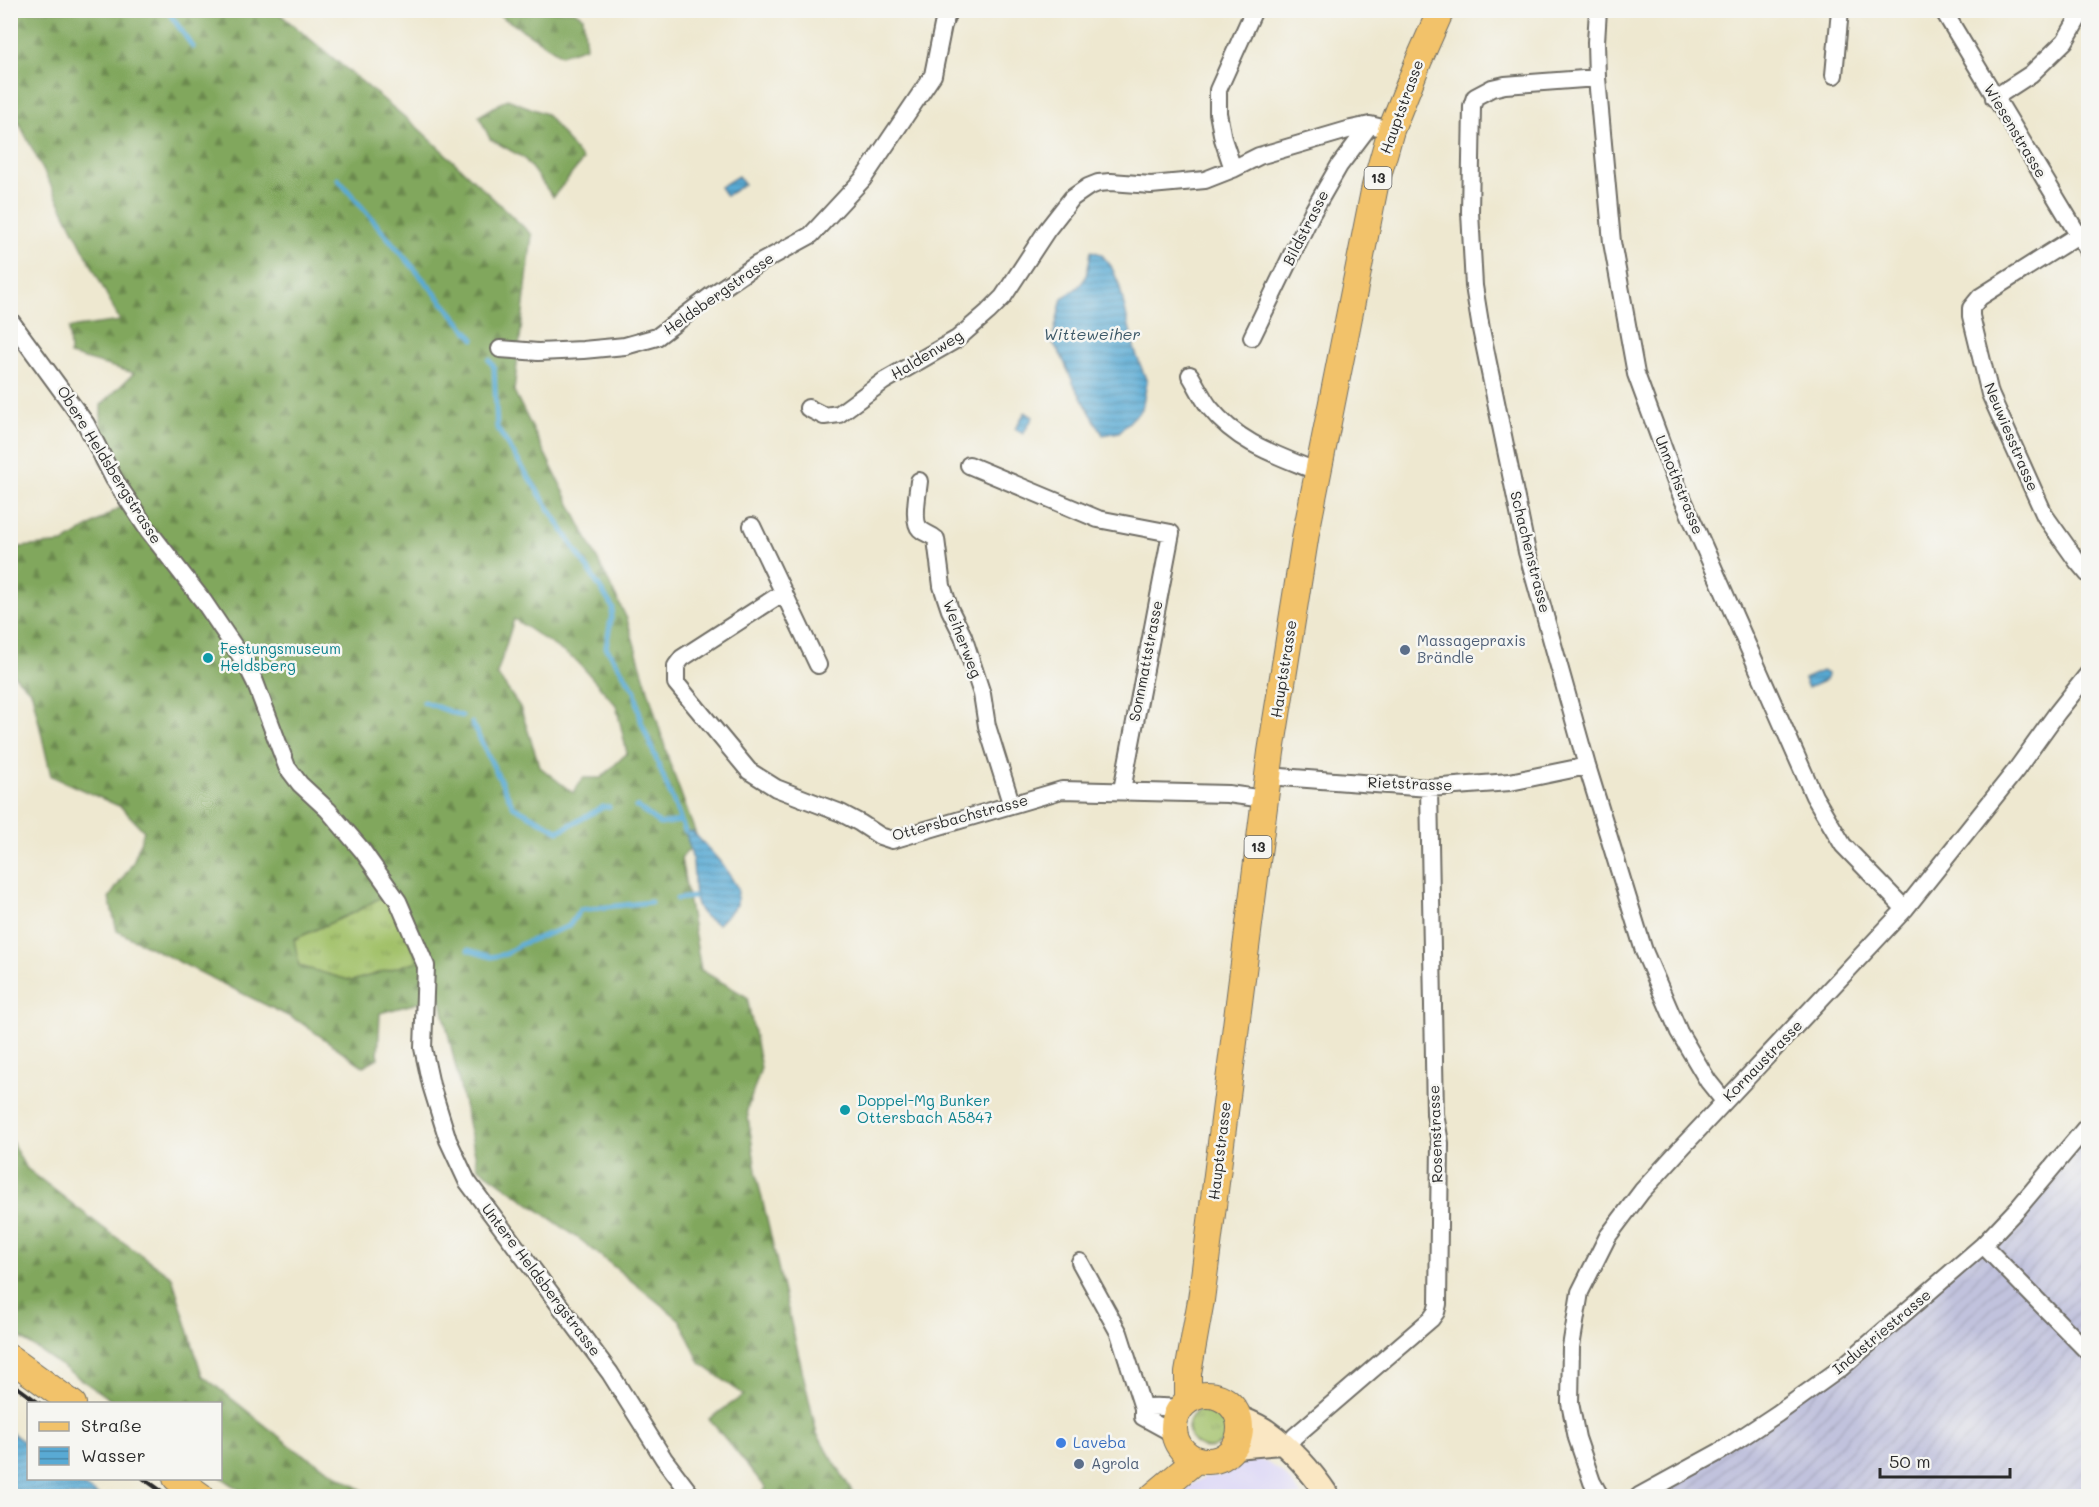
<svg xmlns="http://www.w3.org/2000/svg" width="2099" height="1507" font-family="Mali,sans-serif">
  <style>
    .built { fill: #dbd6f7 }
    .industrial { fill: url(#industrial-furrows) }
    .grass { fill: url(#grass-tufts); stroke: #66764a; stroke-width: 1.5 }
    .forest { fill: url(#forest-firs); stroke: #566944; stroke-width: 1.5; fill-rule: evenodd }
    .water { fill: url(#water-rules); stroke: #426a80; stroke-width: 1.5 }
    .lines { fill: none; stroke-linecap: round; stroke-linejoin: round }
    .stream { stroke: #59aad4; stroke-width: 5 }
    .street-casing { stroke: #6f6d65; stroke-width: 20 }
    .secondary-casing { stroke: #6f6d65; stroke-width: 26 }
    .primary-casing { stroke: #6f6d65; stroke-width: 28 }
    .street { stroke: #fff; stroke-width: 16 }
    .secondary { stroke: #fae7c3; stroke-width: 22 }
    .primary { stroke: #f2c26a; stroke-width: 26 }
    .rail { stroke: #2b2b2b; stroke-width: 4.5 }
    .service-dot { fill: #5c6f8a; stroke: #f6f6f2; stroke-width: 2 }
    .culture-dot { fill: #0f9aa8; stroke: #f6f6f2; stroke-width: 2 }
    .shop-dot { fill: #3f7fe0; stroke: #f6f6f2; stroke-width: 2 }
    .labels { text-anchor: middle; stroke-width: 5; stroke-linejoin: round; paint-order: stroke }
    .shield { fill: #f6f6f2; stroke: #686867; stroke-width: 1.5 }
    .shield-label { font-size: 14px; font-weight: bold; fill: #2b2b2b }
    .street-label { font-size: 15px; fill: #2b2b2b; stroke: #f6f6f2 }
    .service-label { font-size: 15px; fill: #4e5e75; stroke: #f6f6f2; text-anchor: start }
    .culture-label { font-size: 15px; fill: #0d838f; stroke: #f6f6f2; text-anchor: start }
    .shop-label { font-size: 15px; fill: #366cbe; stroke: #f6f6f2; text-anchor: start }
    .water-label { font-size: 16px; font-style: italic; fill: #3b5766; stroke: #f6f6f2 }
  </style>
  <defs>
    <pattern id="industrial-furrows" width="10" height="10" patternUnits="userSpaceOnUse" patternTransform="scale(1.5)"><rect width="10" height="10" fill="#c1c2dd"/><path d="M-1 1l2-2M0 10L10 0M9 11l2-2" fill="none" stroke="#a6a7be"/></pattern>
    <pattern id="grass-tufts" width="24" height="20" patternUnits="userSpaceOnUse" patternTransform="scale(1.5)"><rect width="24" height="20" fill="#a2c169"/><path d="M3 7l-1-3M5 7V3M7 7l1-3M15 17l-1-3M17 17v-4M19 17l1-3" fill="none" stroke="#849d57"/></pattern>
    <pattern id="forest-firs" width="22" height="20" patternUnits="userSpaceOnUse" patternTransform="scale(1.5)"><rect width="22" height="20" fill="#81a75d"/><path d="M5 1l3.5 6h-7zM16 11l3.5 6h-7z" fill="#6a884d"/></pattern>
    <pattern id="water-rules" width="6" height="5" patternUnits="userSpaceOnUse" patternTransform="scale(1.5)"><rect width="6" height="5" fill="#59aad4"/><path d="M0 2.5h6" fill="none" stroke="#4a8bac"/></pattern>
  </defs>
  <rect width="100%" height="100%" fill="#f6f6f2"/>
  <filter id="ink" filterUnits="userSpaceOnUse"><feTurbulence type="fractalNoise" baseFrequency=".0167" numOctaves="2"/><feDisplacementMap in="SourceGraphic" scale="12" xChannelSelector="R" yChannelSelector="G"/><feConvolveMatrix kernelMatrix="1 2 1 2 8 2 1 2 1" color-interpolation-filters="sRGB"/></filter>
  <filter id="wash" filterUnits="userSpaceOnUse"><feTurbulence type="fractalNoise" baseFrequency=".008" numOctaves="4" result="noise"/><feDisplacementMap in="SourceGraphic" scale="24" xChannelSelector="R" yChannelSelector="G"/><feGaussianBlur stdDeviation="1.35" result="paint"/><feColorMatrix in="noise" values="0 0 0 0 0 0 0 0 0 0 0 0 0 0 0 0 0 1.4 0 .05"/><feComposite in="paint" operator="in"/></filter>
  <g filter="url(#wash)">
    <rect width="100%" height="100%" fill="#eee8d0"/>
    <!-- built -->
    <path class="built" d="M1255 1458 1266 1462 1283 1473 1302 1496H1177L1179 1493 1204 1477 1224 1475 1243 1463Z"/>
    <!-- industrial -->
    <path class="industrial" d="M2088 1120V1496H1638L1777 1414 1983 1245Z"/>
    <!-- grass -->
    <path class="grass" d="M388 893 418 961 352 981 299 966 293 940 355 912Z
      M1188 1428a20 20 0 1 1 40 0a20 20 0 1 1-40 0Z"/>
    <!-- forest -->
    <path class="forest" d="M11 11H276L418 128 532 235 514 391 627 619 670 764 698 840 681 858 701 970 747 997 761 1068 747 1110 757 1177 817 1434 855 1496H760L766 1488 709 1419 744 1395 700 1363 680 1320 582 1241 478 1167 440 997 380 1013 378 1058 363 1066 300 1022 117 931 109 898 133 863 144 831 121 807 51 776 32 693 11 672 10 548 63 543 135 498 101 462V405L134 373 70 355 69 328 120 321 11 107ZM514 619 578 662 616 705 627 753 601 778H583L573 793 540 767 520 707 497 674ZM388 893 418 961 352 981 299 966 294 939 355 912Z
      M493 11H574L583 17 586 47 561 55Z
      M507 99 546 114 583 160 553 197 524 158 490 139 479 116Z
      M11 1140 25 1167 102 1227 172 1277 202 1375 296 1450 372 1496H249L221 1477 220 1404 115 1403 11 1331Z"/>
    <!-- water -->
    <path class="water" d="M738 176 744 184 726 196 720 187Z
      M1091 251 1101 254 1111 266 1119 284 1135 351 1147 382 1142 409 1119 432 1103 435 1074 385 1062 357 1052 341 1062 298C1086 284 1087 279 1091 251Z
      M1025 412 1033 417 1023 434 1015 429Z
      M1822 671 1827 674 1826 680 1808 688 1804 679Z
      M685 831 693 832 724 866 738 889 737 905 718 924C688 913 696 888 693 864 692 853 688 842 685 831Z
      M11 1432 28 1445V1478L74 1479 99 1496H24L11 1486Z"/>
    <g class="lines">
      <!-- stream -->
      <path class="stream" d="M167 10 193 47
        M338 179 474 339
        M489 360 494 367 497 428 613 608 606 647 635 691 641 721 685 831
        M424 702 462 716
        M472 723 513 806 559 831 603 807H609
        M636 807H638L660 824 681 821
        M677 899 693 897
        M468 950 491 957 506 954 519 945 569 926 580 910 651 902"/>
    </g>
  </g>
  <g filter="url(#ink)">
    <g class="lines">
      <!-- street casing -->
      <g class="street-casing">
        <path id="street" d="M1598 10 1596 42 1597 78 1612 242 1636 374 1678 488 1814 796 1843 845 1905 909
          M1943 10 2088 251
          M1834 75 1840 10
          M1597 78 1505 85 1492 88 1475 97 1472 106 1470 212 1474 286 1481 329 1527 552 1587 766 1644 951 1679 1032 1708 1081 1724 1101
          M1994 98 2031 74 2065 41 2083 10
          M1233 169 1223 139 1218 113V90L1254 10
          M2078 235 1980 297 1971 308V316L1990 394 2045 516 2077 561 2088 574
          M10 320 86 424 114 479 148 530 204 602 246 664 255 682 287 767 300 784 328 810 362 850 398 901 426 966 423 1048 431 1085 448 1140 467 1181 610 1373 664 1459 692 1496
          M1252 337 1312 213 1339 166 1370 125
          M500 349 538 352 583 350 625 346 657 337 712 295 756 265 811 235 863 179 933 75 943 25 949 10
          M1190 375C1197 386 1202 398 1210 408 1239 444 1277 455 1318 472
          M808 408 824 416 839 414 884 381 957 339 988 312 1003 297 1047 230 1072 198 1088 187 1098 183 1111 182 1151 185 1205 180 1233 169 1259 156 1351 129 1370 125 1391 130
          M969 465 1098 519 1171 533 1122 790
          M919 481C918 492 912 521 920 529 925 534 931 534 936 539L942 586 950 610 963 636 982 694 987 726 1011 803
          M752 526 818 665
          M784 592 682 658 676 666V683L749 771 776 788 841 813 860 823 880 836 892 840 1062 790 1228 794 1264 799
          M1267 776 1429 788 1510 782 1587 766
          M1983 1245 2088 1352
          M1080 1262 1119 1333 1143 1408V1417L1174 1434
          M1143 1408C1156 1405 1167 1408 1180 1408
          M1286 1447 1295 1436 1431 1319 1436 1312 1438 1304 1440 1143 1435 1114 1429 788
          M1600 1496 1592 1482 1577 1438 1570 1403 1571 1347 1580 1292 1608 1236 1642 1191 1683 1146 1905 909 2016 770 2057 713 2088 674
          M1639 1496 1721 1451 1777 1414 1841 1368 1983 1245 2019 1207 2088 1125"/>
      </g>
      <!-- secondary casing -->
      <g class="secondary-casing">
        <path id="secondary" d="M1238 1417C1248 1421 1259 1425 1268 1432 1292 1449 1312 1472 1328 1496
          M1235 1447 1281 1443"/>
      </g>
      <!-- primary casing -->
      <g class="primary-casing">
        <path id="primary" d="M10 1358 73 1404
          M1174 1428a33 33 0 1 1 66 0a33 33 0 1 1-66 0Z
          M1188 1400V1373L1201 1300 1271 752 1306 533 1375 186 1391 130 1419 60 1441 10
          M176 1478 201 1496
          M1153 1496 1196 1460"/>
      </g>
      <!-- street -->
      <use href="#street" class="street"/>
      <!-- secondary -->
      <use href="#secondary" class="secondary"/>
      <!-- primary -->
      <use href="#primary" class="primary"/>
      <!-- rail -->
      <path class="rail" d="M10 1382 40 1404
        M143 1478 168 1496"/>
    </g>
  </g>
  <!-- markers -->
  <g class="service-dot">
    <circle cx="1405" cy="650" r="6"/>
    <circle cx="1079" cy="1464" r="6"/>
  </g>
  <g class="culture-dot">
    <circle cx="208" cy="658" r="6"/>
    <circle cx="845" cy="1110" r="6"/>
  </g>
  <circle class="shop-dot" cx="1061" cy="1443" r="6"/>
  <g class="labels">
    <!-- shield labels -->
    <g class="shield">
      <rect x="1364.5" y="167" width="27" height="22" rx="4.5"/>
      <rect x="1244.5" y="836" width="27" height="22" rx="4.5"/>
    </g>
    <g class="shield-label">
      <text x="1378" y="183">13</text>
      <text x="1258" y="852">13</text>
    </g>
    <!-- street labels -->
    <g class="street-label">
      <text transform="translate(1402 107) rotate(-70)" y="5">Hauptstrasse</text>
      <text transform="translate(2015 131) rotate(59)" y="5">Wiesenstrasse</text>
      <text transform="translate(1306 228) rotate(-63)" y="5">Bildstrasse</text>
      <text transform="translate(719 294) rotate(-35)" y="5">Heldsbergstrasse</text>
      <text transform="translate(927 355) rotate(-31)" y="5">Haldenweg</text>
      <text transform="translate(2011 437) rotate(67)" y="5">Neuwiesstrasse</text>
      <text transform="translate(109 465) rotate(58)" y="5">Obere Heldsbergstrasse</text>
      <text transform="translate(1679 485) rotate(68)" y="5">Unnothstrasse</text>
      <text transform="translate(1530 552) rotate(76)" y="5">Schachenstrasse</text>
      <text transform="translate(962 639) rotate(69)" y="5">Weiherweg</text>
      <text transform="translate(1146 661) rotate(-79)" y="5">Sonnmattstrasse</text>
      <text transform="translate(1284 669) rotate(-81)" y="5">Hauptstrasse</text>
      <text transform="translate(1410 784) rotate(2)" y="5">Rietstrasse</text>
      <text transform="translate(960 818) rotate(-15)" y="5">Ottersbachstrasse</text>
      <text transform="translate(1763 1061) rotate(-46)" y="5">Kornaustrasse</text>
      <text transform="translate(1436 1134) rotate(-92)" y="5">Rosenstrasse</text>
      <text transform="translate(1220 1151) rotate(-83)" y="5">Hauptstrasse</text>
      <text transform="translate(541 1280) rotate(53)" y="5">Untere Heldsbergstrasse</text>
      <text transform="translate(1882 1332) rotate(-40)" y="5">Industriestrasse</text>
    </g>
    <!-- service labels -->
    <g class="service-label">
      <text x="1417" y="646">Massagepraxis<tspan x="1417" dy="17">Brändle</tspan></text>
      <text x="1091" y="1469">Agrola</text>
    </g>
    <!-- culture labels -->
    <g class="culture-label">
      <text x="220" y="654">Festungsmuseum<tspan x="220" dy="17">Heldsberg</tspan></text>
      <text x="857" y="1106">Doppel-Mg Bunker<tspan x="857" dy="17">Ottersbach A5847</tspan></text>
    </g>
    <!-- shop labels -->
    <g class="shop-label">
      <text x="1073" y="1448">Laveba</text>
    </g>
    <!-- water labels -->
    <g class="water-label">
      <text x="1092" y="340">Witteweiher</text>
    </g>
  </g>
  <!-- margin -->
  <rect width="2099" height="1507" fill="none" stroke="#f6f6f2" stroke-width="36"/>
  <!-- legend -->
  <rect x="27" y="1402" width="195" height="78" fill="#f6f6f2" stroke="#a5a5a2" stroke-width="1.5"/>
  <rect x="39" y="1422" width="30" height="9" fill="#f2c26a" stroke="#a5a5a2" stroke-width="1.5"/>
  <text x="81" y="1432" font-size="18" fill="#2b2b2b">Straße</text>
  <rect x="39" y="1447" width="30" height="18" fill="url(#water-rules)" stroke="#a5a5a2" stroke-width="1.5"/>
  <text x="81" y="1462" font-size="18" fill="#2b2b2b">Wasser</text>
  <!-- scale -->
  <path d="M1880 1468v9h130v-9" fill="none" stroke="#2b2b2b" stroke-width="3"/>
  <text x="1889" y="1468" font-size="18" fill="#2b2b2b" stroke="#f6f6f2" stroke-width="4.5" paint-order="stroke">50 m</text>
</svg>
